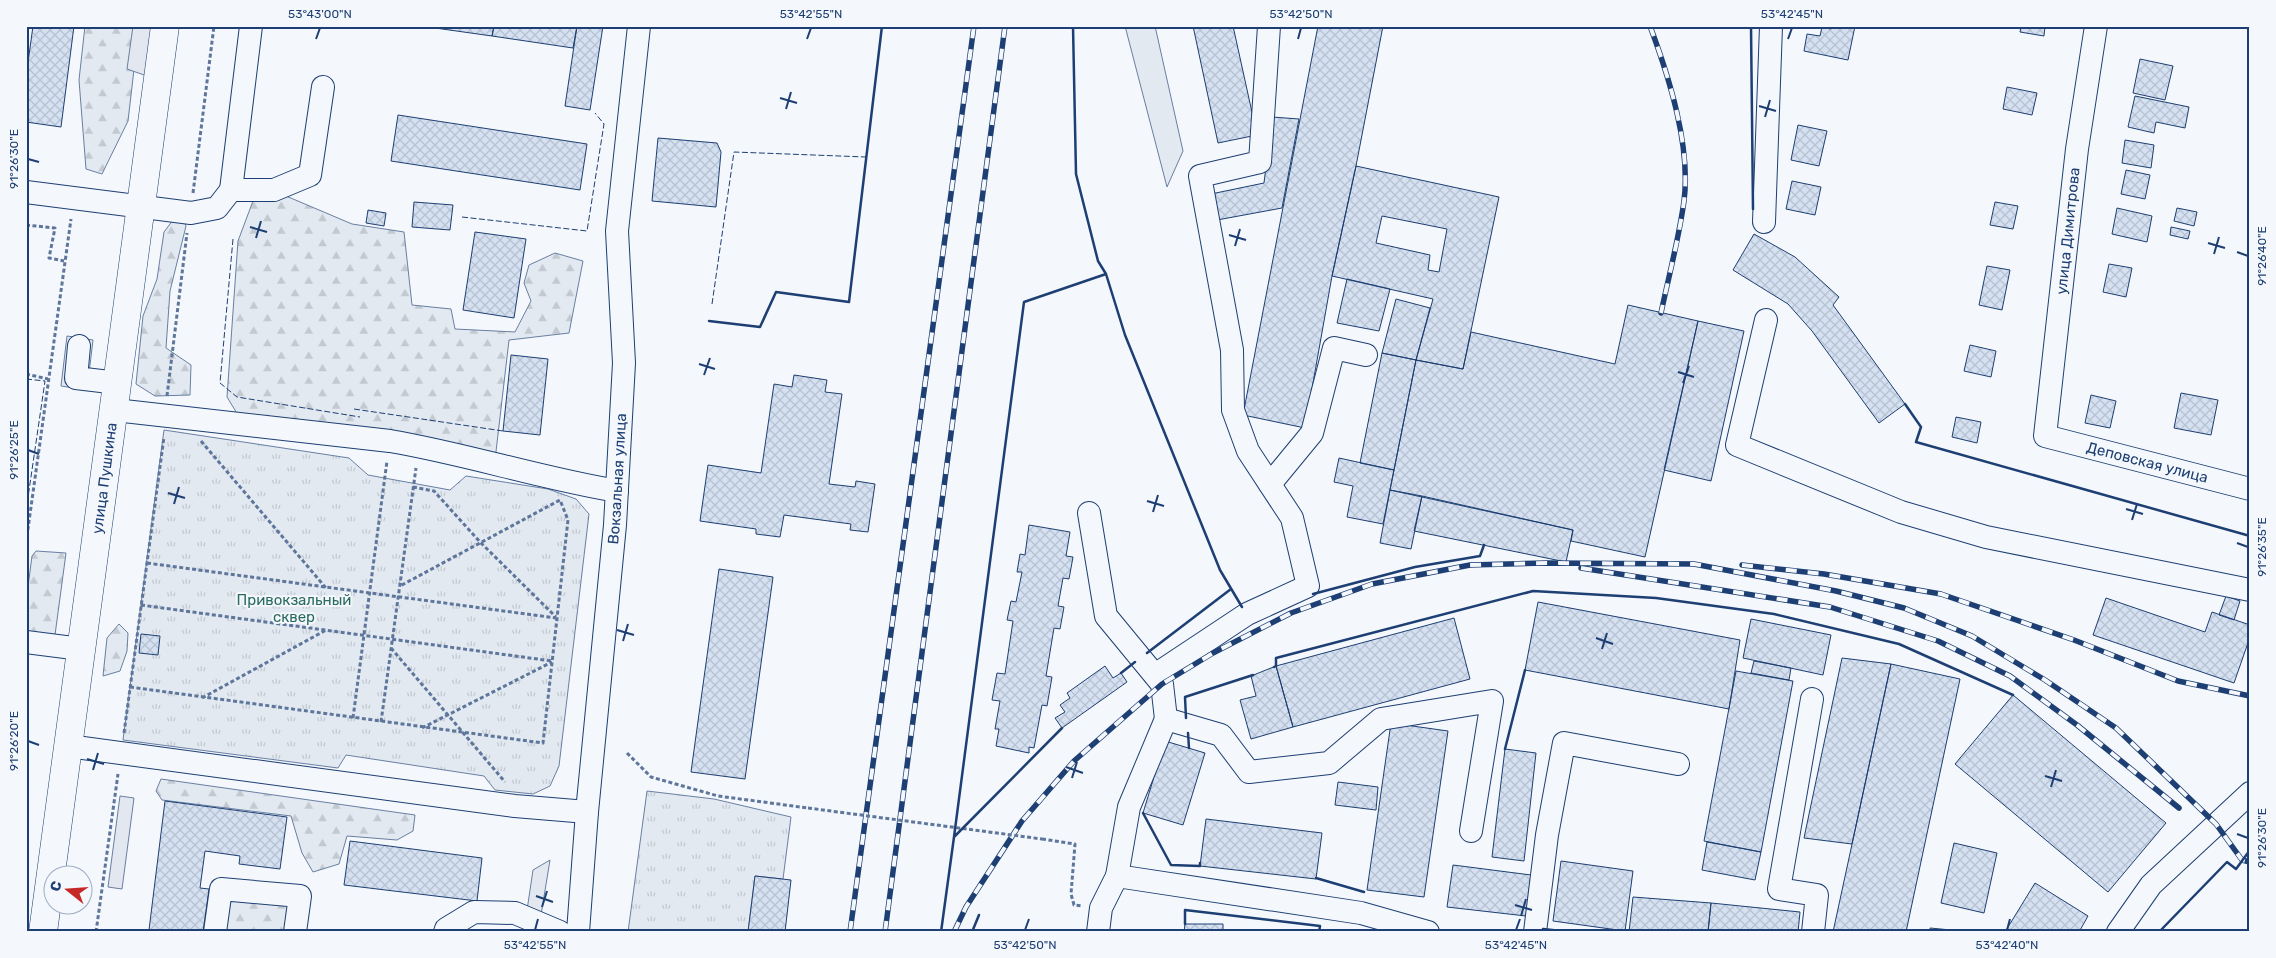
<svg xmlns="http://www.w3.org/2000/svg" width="2276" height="958" font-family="Rubik,sans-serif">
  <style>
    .grass { fill: #e3e9f0; stroke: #687fa3 }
    .forest { fill: url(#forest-firs); stroke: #687fa3 }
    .park { fill: url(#park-tufts); stroke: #687fa3 }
    .parking { fill: #e3e8f0; stroke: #687fa3 }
    .building { fill: url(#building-cross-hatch); stroke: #1d3f73; fill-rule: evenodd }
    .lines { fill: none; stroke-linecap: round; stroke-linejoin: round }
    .minor-casing { stroke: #1d3f73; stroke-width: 24 }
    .major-casing { stroke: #1d3f73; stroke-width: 29 }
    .path { stroke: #5e769c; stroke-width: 3; stroke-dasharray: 4 2.5; stroke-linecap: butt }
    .minor { stroke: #f4f7fb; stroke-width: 22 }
    .major { stroke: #f4f7fb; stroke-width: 28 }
    .rail-casing { stroke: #1d3f73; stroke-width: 5.5 }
    .rail { stroke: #f4f7fb; stroke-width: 4; stroke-dasharray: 11; stroke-linecap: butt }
    .path-bridge { stroke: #5e769c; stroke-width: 3; stroke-dasharray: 4 2.5; stroke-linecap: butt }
    .fence { stroke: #1d3f73; stroke-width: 1; stroke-dasharray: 6 2.5; stroke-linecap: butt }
    .wall { stroke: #1d3f73; stroke-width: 2.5 }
    .ticks { fill: none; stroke: #1d3f73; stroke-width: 2 }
    .labels { text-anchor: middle; stroke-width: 4; stroke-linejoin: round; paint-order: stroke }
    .street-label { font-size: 15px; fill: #1d3f73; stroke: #f4f7fb }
    .park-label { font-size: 15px; fill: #2c6c60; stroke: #f4f7fb }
    .neatline { fill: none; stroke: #1d3f73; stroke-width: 2 }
    .ticks-label { font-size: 12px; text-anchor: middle; fill: #1d3f73 }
  </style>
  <defs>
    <pattern id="forest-firs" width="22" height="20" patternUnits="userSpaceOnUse" patternTransform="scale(1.25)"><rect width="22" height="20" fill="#e3e9f0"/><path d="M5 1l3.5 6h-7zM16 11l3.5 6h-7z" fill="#c2c9d1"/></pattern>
    <pattern id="park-tufts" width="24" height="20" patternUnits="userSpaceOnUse" patternTransform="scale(1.25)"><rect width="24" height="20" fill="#e3e9f0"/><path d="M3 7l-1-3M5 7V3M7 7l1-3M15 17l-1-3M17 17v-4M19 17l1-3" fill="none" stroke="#c2c9d1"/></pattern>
    <pattern id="building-cross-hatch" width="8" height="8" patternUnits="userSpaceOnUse" patternTransform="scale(1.25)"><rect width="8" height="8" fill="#d5e0f0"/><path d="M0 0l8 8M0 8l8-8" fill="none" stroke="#b6c1d1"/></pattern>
  </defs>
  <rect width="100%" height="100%" fill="#f4f7fb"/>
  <!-- grass -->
  <path class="grass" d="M1125 26H1155L1183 151 1167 187Z"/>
  <!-- forest -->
  <path class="forest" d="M85 26H139L128 121 102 174 86 169 79 80Z
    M286 196 352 224 404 232 412 305 451 309 455 329 515 332 531 301 524 283 529 265 555 253 583 261 569 333 509 340 495 460 241 420 227 397 238 241 253 201Z
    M183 219 186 226 170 291 166 348 191 365 190 395 155 396 136 384 143 316 157 279 164 232 173 220Z
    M36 551 66 553 55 635 26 631V602L32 556Z
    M119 624 128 633 127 651 120 671 103 676 107 638Z
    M161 779 415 815 413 831 397 840 347 836 339 864 313 872 302 853 291 816 162 800 156 791Z
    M223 891 293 898 288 932H219Z"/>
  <!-- park -->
  <path class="park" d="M164 430 349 458 368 475 450 490 466 476 548 489 576 499 589 514 559 766 550 786 533 794 495 790 484 776 346 755 338 768 123 740Z
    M647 791 714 799 791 817 783 879 755 876 748 932H628Z"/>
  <!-- parking -->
  <path class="parking" d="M133 26H154L147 76 127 69Z
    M67 336 93 340 87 390 61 386Z
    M120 796 134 798 122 889 108 887Z
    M550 860 540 921 526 917 533 870Z"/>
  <!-- building -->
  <path class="building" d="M33 26H74L61 127 26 122V77Z
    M421 26H494L492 36Z
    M494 26H577L573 48 492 36Z
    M577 26H603L590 110 565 106Z
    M1193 26H1233L1257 135 1218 143Z
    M1318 26H1383L1356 166 1332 276 1305 428 1243 415Z
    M1831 26H1855L1848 60 1804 51 1807 34 1820 36 1822 27 1831 29Z
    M2021 26H2045L2044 36 2020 32Z
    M2140 59 2173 66 2165 100 2133 93Z
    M2007 87 2037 93 2032 115 2003 109Z
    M2135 96 2189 107 2185 128 2156 122 2154 133 2128 127Z
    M398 115 587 144 580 190 391 161Z
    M1272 117 1299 119 1282 208 1217 220 1211 194 1264 183Z
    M1798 125 1827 131 1819 166 1791 160Z
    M658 138 717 143 721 152 716 207 652 201Z
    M2125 140 2154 145 2151 168 2122 163Z
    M1356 166 1499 197 1463 369 1416 360 1433 299 1332 276ZM1382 216 1447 229 1439 272 1428 270 1430 255 1376 243Z
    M2126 170 2150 175 2145 199 2121 194Z
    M1792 181 1821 187 1815 215 1786 209Z
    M414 202 453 205 450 230 412 227Z
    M1995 202 2018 206 2013 229 1990 225Z
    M2117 208 2152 216 2147 242 2112 234Z
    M2177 208 2197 212 2194 226 2174 221Z
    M368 210 386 213 384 226 366 223Z
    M2171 227 2190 231 2188 239 2170 235Z
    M475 232 526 239 514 318 463 310Z
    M1754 234 1795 257 1839 297 1833 305 1905 404 1879 423 1812 331 1788 304 1733 270Z
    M2109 264 2132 268 2126 297 2103 292Z
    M1987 266 2010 270 2002 310 1979 305Z
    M1347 279 1390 289 1379 331 1337 323Z
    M1396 299 1430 308 1416 360 1382 353Z
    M1628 305 1698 321 1645 557 1571 541 1573 530 1390 490 1416 360 1463 369 1471 332 1615 364Z
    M1698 321 1744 331 1711 481 1664 470Z
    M1970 345 1996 351 1991 377 1964 371Z
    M1382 353 1416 360 1394 470 1360 463Z
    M511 355 548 359 540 435 503 431Z
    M794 375 827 380 825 392 842 394 829 484 855 487 856 481 875 484 868 532 850 530 851 524 784 515 780 537 756 534V529L700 521 708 465 761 473 774 384 792 387Z
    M2181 393 2218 400 2211 435 2174 428Z
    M2091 395 2116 401 2110 428 2085 423Z
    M1956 417 1981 422 1977 443 1952 437Z
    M1339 458 1394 470 1383 524 1347 517 1353 486 1334 482Z
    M1390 490 1422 496 1411 549 1380 543Z
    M1422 496 1573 530 1566 562 1414 531Z
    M1029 525 1070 532 1066 556 1073 557 1069 579 1063 578 1058 606 1064 607 1060 629 1054 628 1046 676 1052 677 1047 706 1042 705 1034 748 1029 747V753L996 746 999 729H995L1000 701 992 700 997 673 1005 674 1013 621 1007 620 1011 601 1016 602 1022 572H1017L1020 554 1025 555Z
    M719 569 773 577 745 779 691 772Z
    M2226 596 2240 601 2234 620 2219 615Z
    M2106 598 2205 632 2212 612 2250 625V637L2234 683 2093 635Z
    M1538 602 1740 640 1729 709 1525 670Z
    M1454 618 1470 679 1293 727 1276 666Z
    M1751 619 1831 635 1823 675 1743 658Z
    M141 634 160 636 158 655 139 653Z
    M1842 658 1891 664 1852 844 1804 838Z
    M1754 661 1791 668 1789 680 1751 673Z
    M1891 664 1960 679 1906 932H1833Z
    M1105 666 1113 678 1121 673 1127 682 1062 728 1055 718 1065 712 1060 705 1070 698 1067 693Z
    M1276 666 1293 727 1251 739 1240 700 1256 696 1251 676Z
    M1736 671 1793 681 1761 852 1704 841Z
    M2013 695 2166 823 2108 892 1955 764Z
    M1391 723 1448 731 1424 897 1367 890Z
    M1165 741 1205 753 1183 825 1143 813Z
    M1505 749 1536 753 1524 861 1492 857Z
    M1338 782 1378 787 1376 810 1335 805Z
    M165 801 287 817 280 869 239 864 240 856 205 851 200 888 209 889 203 932 149 930Z
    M1206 819 1322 833 1316 879 1200 866Z
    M350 841 482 858 477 901 344 885Z
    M1707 842 1761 852 1755 880 1702 870Z
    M1954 843 1997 853 1984 913 1941 903Z
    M1561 861 1633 871 1625 931 1553 921Z
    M1453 865 1531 875 1526 916 1447 907Z
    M755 876 791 880 785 932H748Z
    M2035 883 2088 916 2079 932H2005Z
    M1633 897 1711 903 1708 932H1629Z
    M1711 903 1800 912 1798 932H1708Z
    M1185 924H1223V932H1184Z
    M1930 928 1972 932H1930Z"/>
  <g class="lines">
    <!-- minor casing -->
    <g class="minor-casing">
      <g id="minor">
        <path id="s1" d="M2096 26 2077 149 2045 436 2250 489"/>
        <path d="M231 190 251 26"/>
        <path d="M26 192 191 213 217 208 231 190H274L310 175 323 87"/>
        <path d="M1764 222 1771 26"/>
        <path d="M1766 320 1737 445 1901 512 1986 537 2250 590"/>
        <path d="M79 346 76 378 118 383"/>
        <path d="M115 410 390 441C467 454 539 478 617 491"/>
        <path d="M1270 484 1312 433 1334 348 1366 355"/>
        <path d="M1089 513 1106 616 1162 684 1166 719"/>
        <path d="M26 642 81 649"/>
        <path d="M1155 675 1247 614 1308 586 1292 518 1248 451 1233 410 1232 350 1200 176 1260 162 1269 26"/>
        <path d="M1812 699 1779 889 1817 895 1813 932"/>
        <path d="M68 746 515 806 587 812"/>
        <path d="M1117 876 1129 807 1166 719 1221 735 1249 772 1329 763 1381 719 1492 701 1471 831"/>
        <path d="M215 932 221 889 300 896 295 932"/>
        <path d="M445 932 446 929 474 912 515 913 560 932"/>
        <path id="s2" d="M578 932 587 812 615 525 624 363 617 231 639 26"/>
        <path d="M1098 932 1101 908 1117 876 1361 913 1428 932"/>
        <path d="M1535 932 1547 835 1564 743 1678 764"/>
        <path d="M2118 932 2151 885 2250 793"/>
      </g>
    </g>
    <!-- major casing -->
    <g class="major-casing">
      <g id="major">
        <path id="s3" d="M43 932C85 630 124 328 165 26"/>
      </g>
    </g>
    <!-- path -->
    <path class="path" d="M193 193 214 26
      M26 225 55 228 49 258 64 261
      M26 374 48 379
      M167 396 187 233
      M201 441 326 588
      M413 487 434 491 480 542 556 617
      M26 543 71 219
      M147 563 556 618
      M141 605 552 661
      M391 648 505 782
      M130 687 543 743 568 520 560 500 400 586
      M202 698 326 630
      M353 718 387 461
      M381 722 416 468
      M422 728 552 662
      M124 733 164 437
      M627 753 651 777 718 796 808 808
      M1042 839 1075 844 1071 894 1074 905 1082 906
      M96 932 118 774"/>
    <!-- minor -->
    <use href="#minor" class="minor"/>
    <!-- major -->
    <use href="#major" class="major"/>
    <!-- rail casing -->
    <g class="rail-casing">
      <path id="rail" d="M1650 26C1669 77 1691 146 1684 201 1679 238 1669 275 1661 313
        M1742 565 1824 574 1941 594 2074 640 2178 681 2250 696
        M1581 568 1830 607 1938 641 2010 676 2077 725 2179 808
        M850 932 974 26
        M885 932 1005 26
        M954 932 966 907 1022 821 1074 761 1162 684 1213 653 1291 613 1372 584 1470 565 1547 563 1694 564 1836 591 1904 608 1972 636 2045 680 2116 728 2216 824 2242 860 2250 862"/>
    </g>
    <!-- rail -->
    <use href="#rail" class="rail"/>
    <!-- path-bridge -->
    <path class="path-bridge" d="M808 808 1042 839"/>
    <!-- fence -->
    <path class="fence" d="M462 217 587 231 604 124 595 113
      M233 239 220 383 237 397 360 417
      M712 304 734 152 866 157
      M26 379 45 381 26 511
      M354 409 503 431"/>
    <!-- wall -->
    <path class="wall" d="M1073 26 1076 174 1098 261 1106 274 1125 335 1220 570 1242 607
      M1751 26 1753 209
      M709 321 760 327 776 292 849 302 882 26
      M1905 404 1921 427 1916 442 2250 536
      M1313 594 1415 567 1480 556 1484 545
      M1147 653 1231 589
      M1274 667 1276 666V658L1533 591 1656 598 1774 614 1899 644 2013 695
      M1121 673 1135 662
      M1186 718 1185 697 1253 675
      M1062 728 954 837 1024 302 1106 274
      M1188 733 1189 748
      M1505 749 1525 670
      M1143 813 1171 865 1200 866V863
      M1316 878 1364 892
      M1185 924V910L1320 926 1319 932
      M1543 929 1570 932
      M941 932 954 837
      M972 932 979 915
      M2159 932 2227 862 2236 869 2250 850"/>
  </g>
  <!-- ticks -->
  <path class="ticks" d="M316 39 320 28M807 39 811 28M1298 39 1301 28M1788 39 1792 28M780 98 797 103M1759 106 1776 111M786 109 791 92M1765 117 1770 100M28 159 39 162M250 227 267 232M1229 235 1246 240M256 238 261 221M2208 243 2225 248M1235 246 1240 229M2237 252 2248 256M2214 254 2219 237M699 364 715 369M1678 372 1694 377M704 375 710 358M1683 383 1689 366M28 450 39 454M168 493 185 498M1147 501 1164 506M174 504 179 487M2126 509 2143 514M1153 512 1158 495M2132 520 2137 504M2237 543 2248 547M617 630 634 635M1596 638 1613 644M623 641 628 624M1602 649 1607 633M28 741 39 745M87 759 104 764M1066 767 1083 773M93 770 98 753M2045 776 2062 781M1072 778 1077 762M2051 787 2056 770M2237 834 2248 838M536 896 553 902M1515 905 1532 910M542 907 547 891M1521 916 1526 899M535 930 538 919M1025 930 1029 919M1516 930 1520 919M2007 930 2010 919"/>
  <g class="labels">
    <!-- street labels -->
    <g class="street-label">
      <text transform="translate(2068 231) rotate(-84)" y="5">улица Димитрова</text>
      <text dy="5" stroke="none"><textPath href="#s1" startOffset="519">Деповская улица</textPath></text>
      <text dy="5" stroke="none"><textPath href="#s3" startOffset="458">улица Пушкина</textPath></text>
      <text dy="5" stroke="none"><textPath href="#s2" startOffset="455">Вокзальная улица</textPath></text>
    </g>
    <!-- park labels -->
    <g class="park-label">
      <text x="294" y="605">Привокзальный<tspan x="294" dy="17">сквер</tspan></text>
    </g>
  </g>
  <!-- border -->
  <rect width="2276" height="958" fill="none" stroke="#f4f7fb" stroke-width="55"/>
  <!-- north arrow -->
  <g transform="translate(68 890) rotate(287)"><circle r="24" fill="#f4f7fb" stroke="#9eadc5"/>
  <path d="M0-4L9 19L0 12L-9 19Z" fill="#c62828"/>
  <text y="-8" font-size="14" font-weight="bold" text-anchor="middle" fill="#1d3f73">С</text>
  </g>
  <rect x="28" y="28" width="2220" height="902" class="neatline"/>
  <g class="ticks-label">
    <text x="320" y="18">53°43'00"N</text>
    <text x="811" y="18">53°42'55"N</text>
    <text x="1301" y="18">53°42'50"N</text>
    <text x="1792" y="18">53°42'45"N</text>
    <text transform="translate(14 159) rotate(-90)" y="4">91°26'30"E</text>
    <text transform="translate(2262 256) rotate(-90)" y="4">91°26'40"E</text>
    <text transform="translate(14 450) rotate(-90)" y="4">91°26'25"E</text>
    <text transform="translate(2262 547) rotate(-90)" y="4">91°26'35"E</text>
    <text transform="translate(14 741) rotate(-90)" y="4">91°26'20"E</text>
    <text transform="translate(2262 838) rotate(-90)" y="4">91°26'30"E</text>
    <text x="535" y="949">53°42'55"N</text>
    <text x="1025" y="949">53°42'50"N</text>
    <text x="1516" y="949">53°42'45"N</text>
    <text x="2007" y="949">53°42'40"N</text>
  </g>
</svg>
